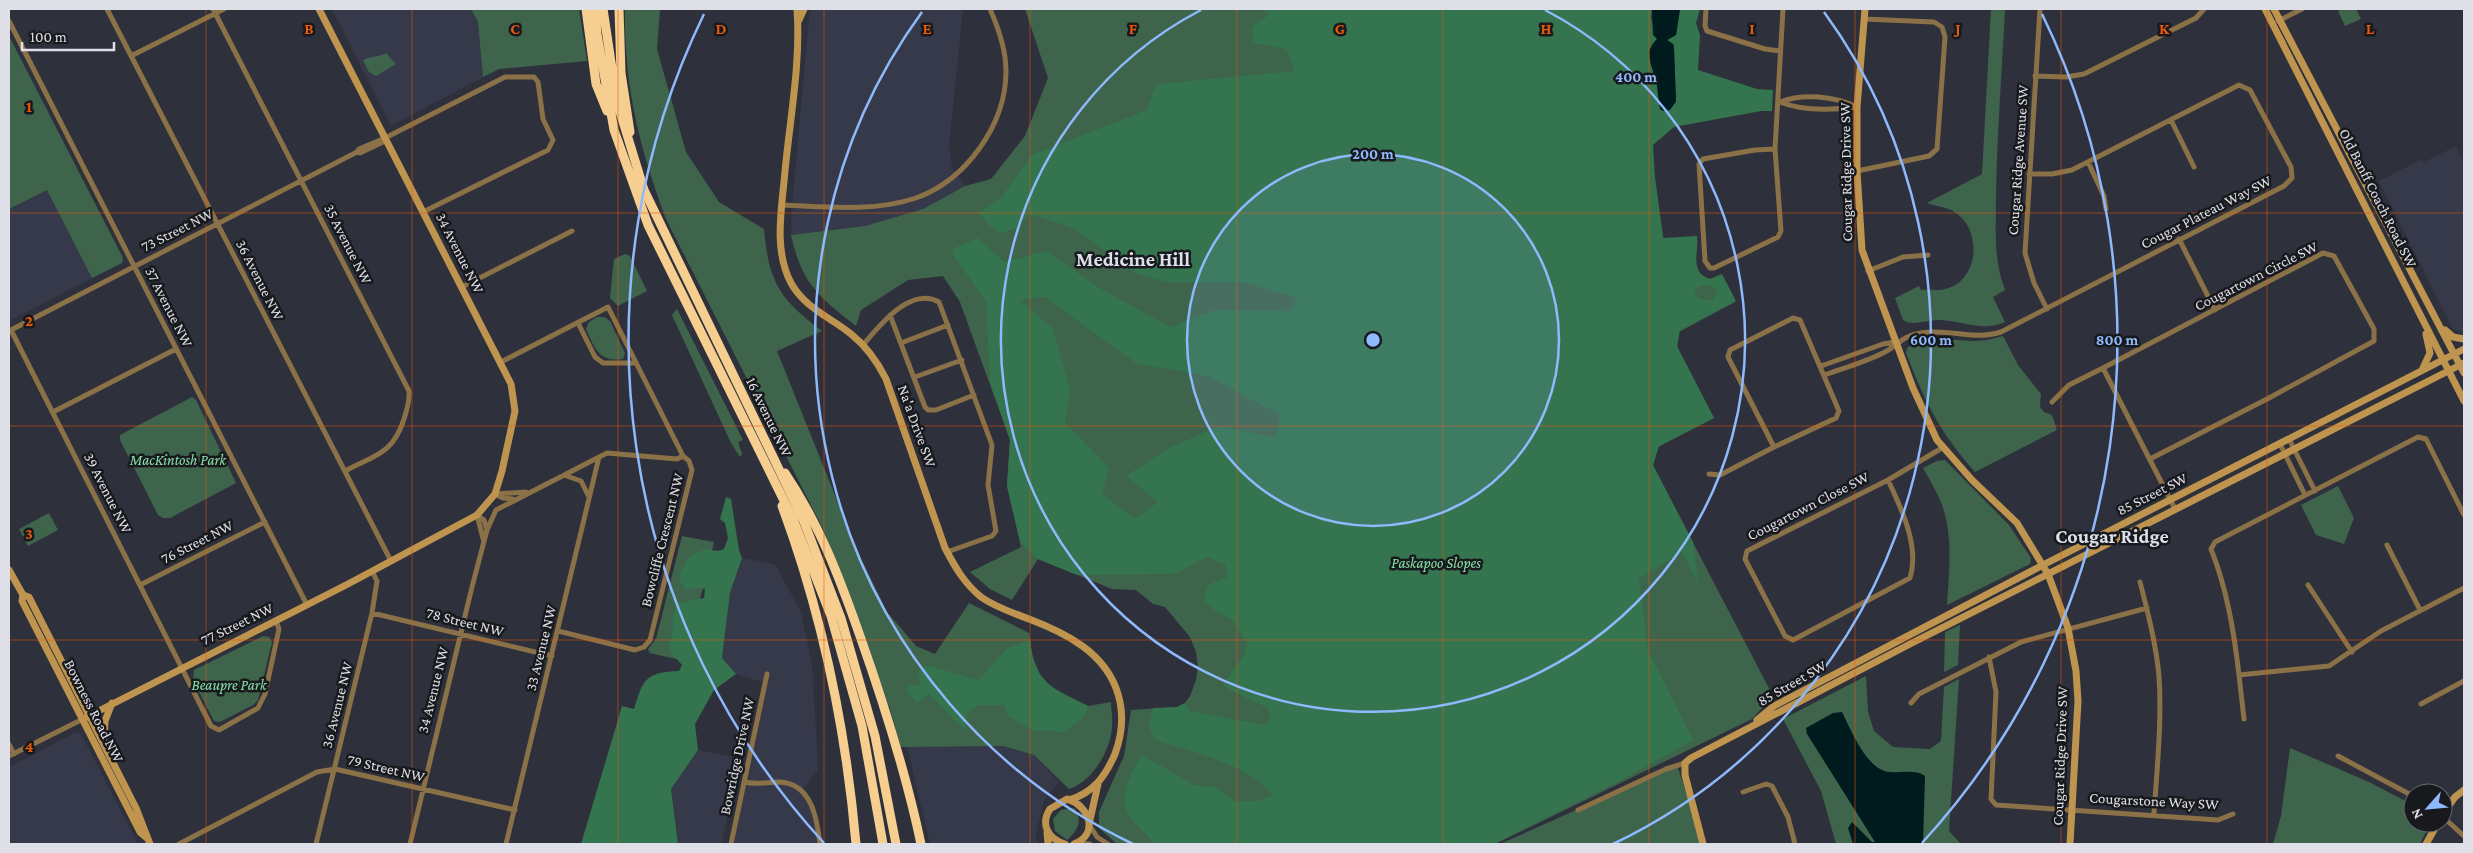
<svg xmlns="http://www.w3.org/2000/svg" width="2473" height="853" font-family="'Crimson Pro',serif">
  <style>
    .built { fill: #36394a }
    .green { fill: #3e654c }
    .forest { fill: #34744e; fill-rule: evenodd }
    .water { fill: #001b1e }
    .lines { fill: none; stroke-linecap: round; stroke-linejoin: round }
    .street { stroke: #8b7147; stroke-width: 5 }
    .secondary { stroke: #be944e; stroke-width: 7 }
    .highway { stroke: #f5ce90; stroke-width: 9 }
    .grid { fill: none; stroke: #e8590c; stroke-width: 1; stroke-opacity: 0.55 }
    .ring { fill: none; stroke: #8eb9fc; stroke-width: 2.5 }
    .labels { text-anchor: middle; stroke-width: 5; stroke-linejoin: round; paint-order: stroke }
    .street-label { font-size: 15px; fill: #dfe0e7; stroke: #18191d }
    .park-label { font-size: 15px; font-style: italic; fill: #86e1a7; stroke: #18191d }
    .district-label { font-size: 20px; font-weight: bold; fill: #dcdfec; stroke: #18191d }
    .grid-label { font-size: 16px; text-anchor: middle; font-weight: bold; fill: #e8590c; stroke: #18191d; stroke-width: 5; stroke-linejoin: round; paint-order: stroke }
    .centre { fill: #8eb9fc; stroke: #18191d; stroke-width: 2.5 }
    .ring-label { font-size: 15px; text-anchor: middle; font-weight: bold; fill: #8eb9fc; stroke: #18191d; stroke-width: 5; stroke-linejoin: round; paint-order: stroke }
  </style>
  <rect width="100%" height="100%" fill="#2e313b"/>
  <!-- built -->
  <path class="built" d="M332 9H471L478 22 483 77 391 126Z
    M810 9H963L949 147 952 167 965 186 923 209 865 226 791 235 792 205Z
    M9 36 123 258 122 263 9 321Z
    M2456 146 2464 162V332L2453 329 2379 181 2422 159 2424 162Z
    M742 558 775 564 801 612 812 665 818 770 802 790 811 802 820 844H731L765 683 736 674 722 658 730 593Z
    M77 732 81 734 138 844H9V767Z
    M907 746H1003L1034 755 1059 782 1044 800 1036 835 1038 844H930Z
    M698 750 742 759 721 844H678L671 789Z"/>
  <!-- green -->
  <path class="green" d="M471 9H579L587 61 499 69 483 77 478 22Z
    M625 9H660L657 49 686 152 719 202 764 229C769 284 780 299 822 331L777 351 857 550 887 612 916 646 935 654 969 603 1029 633 1032 656 1040 675 1052 688 1088 706 1111 702C1111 710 1113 718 1112 726 1111 750 1093 781 1069 789L1034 755 1003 746 901 747 890 709 823 529 666 219C639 146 624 86 625 9Z
    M1025 9H1635L1650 148 1664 242 1694 267 1701 277 1713 279 1722 276 1735 302 1679 332 1677 349 1714 418 1658 447 1653 466 1773 696 1752 719 1495 844H1117L1099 828V812L1124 756 1131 710 1177 707 1185 703 1190 696 1196 680 1198 667 1196 652 1190 637 1165 607 1153 604 1136 590 1112 589 1038 559 1012 600 990 589 970 572 1021 547 1007 486 1010 440 960 302 943 276 908 280 861 310 856 326C818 296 802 284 791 235L865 226 923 209 965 186 991 179 1025 136 1048 78Z
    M1991 9H2005C2002 71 1997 133 1996 195 1996 228 1993 259 2005 290L1993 297 2005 322C1982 332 1963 321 1940 320 1928 319 1913 327 1903 320L1895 298 1919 286 1921 290C1929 289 1938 291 1945 289 1980 281 1983 228 1953 211 1946 207 1935 206 1927 203L1982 174Z
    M2344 9H2356L2361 19 2345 26 2338 11Z
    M9 36 123 258 122 263 92 278 47 190 9 209Z
    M386 53 396 64 376 76 369 72 363 60C371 56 379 57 386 53Z
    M625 254 630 256 647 291 618 306 610 298 614 259Z
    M677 309 743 440 738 442 742 454 740 457 731 443 672 315Z
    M597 317H604L610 321 625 353 623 359C599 363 594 347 586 329L589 322Z
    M2003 336 2018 365 2041 394 2040 407 2044 412 2052 415 2057 430 1975 472C1939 431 1926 404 1906 353L1907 348C1928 333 1947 341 1972 341 1983 341 1993 339 2003 336Z
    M192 397 196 400 236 483 170 518H163L158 515 120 440V435Z
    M1945 460 2009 525 2031 558 2030 564 1947 605C1949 571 1954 533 1940 500 1935 489 1929 478 1923 468L1937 461Z
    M2338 486 2354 518 2344 544 2316 535 2301 505Z
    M49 513 58 530 28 546 19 529Z
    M682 536 714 542 685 661 650 653 648 649 656 639Z
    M1960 625 1958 665 1944 672 1945 632Z
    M263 636 269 637 272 642 258 700 253 705 220 722 214 721 193 680 194 670Z
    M1866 676 1868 712 1874 731 1893 747 1930 749 1941 741 1944 687 1959 679 1949 831 1960 843 1982 844H1836L1821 791 1783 719Z
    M2290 748 2369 782 2413 805V823H2430L2420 844H2273L2281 816Z
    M1677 765 1703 844H1500Z
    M1074 808C1083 821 1078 830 1067 840L1055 831 1053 819 1061 810Z"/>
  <!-- forest -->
  <path class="forest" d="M1262 9H1652L1651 18 1657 39 1649 50 1663 111 1670 109 1676 102 1674 49V45L1667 40 1676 35 1680 9H1700L1696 23 1700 35 1698 70 1757 89 1773 90 1772 111H1761L1674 127 1653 145 1655 177 1663 238 1697 236C1699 253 1689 272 1710 279L1722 274 1736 301 1680 330 1677 346 1714 418 1659 446 1653 465 1693 542 1699 586 1682 552 1639 579 1648 650 1693 740 1623 779 1493 844H1155C1147 835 1132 822 1127 811 1119 793 1133 770 1142 755L1194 785 1215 787 1236 802 1258 801 1272 795C1252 765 1188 751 1155 740L1149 726 1153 708 1177 707 1185 703 1189 711 1266 725 1271 716 1268 708 1232 691 1223 685 1244 654 1247 643 1232 620 1214 610 1204 600 1208 585 1227 577 1225 565 1207 557 1175 574 1077 575 1038 559 1020 541 1007 486 1010 440 990 381 986 302 950 250 978 238 1004 262 1047 251 1098 287 1170 327 1215 310 1290 311 1297 298 1247 283 1167 282 1138 274 1071 227 1029 214 1017 228 1000 233 988 224 979 213 1001 198 1032 155 1147 110 1156 84 1295 71 1286 49 1253 43 1252 27 1270 14ZM1706 285 1716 288 1717 292 1713 300 1700 299 1694 293 1700 286ZM1045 297 1137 364 1208 376 1280 415 1275 438 1219 426 1169 448 1126 476 1158 502 1135 519 1102 494 1109 468 1065 423 1070 389 1053 329 1024 303H1019L1024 299Z
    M726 497 731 499 739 550 742 558 730 593 722 658 736 674 714 690 695 724 698 750 671 789 678 844H581L622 706 634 709C643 680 645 672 679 671L682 665C678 660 672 655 670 649 669 643 671 639 672 633 674 621 670 615 679 603L704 598 705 589 696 587 686 590 680 582C680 569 689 551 705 550 713 549 716 553 724 549L728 538 725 523 720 519Z
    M1030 640C1035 684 1052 688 1088 706L1086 715 1065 732 1032 730 1008 716 1004 705H978L967 713 966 731 929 694 917 703 907 692 908 683 914 687 921 684 918 672 926 665 978 680 1008 648Z"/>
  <!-- water -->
  <path class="water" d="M1652 9H1680L1676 35 1667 40 1673 44 1674 49 1676 101 1670 110 1663 111 1660 109C1658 100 1658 89 1656 80 1651 65 1644 51 1657 39L1653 35Z
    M1842 712C1851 730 1867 771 1890 772 1901 773 1915 769 1925 776L1923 844H1853L1848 828 1852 822 1872 842H1875L1807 734 1806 728 1833 713Z"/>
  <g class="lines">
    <!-- street -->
    <path class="street" d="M107 9 391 561
      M213 9 409 391C410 401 407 409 404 419 393 454 375 455 345 471
      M1706 9 1705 26 1707 31 1765 49 1780 51
      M2040 9 2025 253 2034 283 2047 309
      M9 21 307 605
      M2278 21 2302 9
      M131 56 224 9
      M2035 76 2066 77 2084 74 2196 18 2204 9
      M1780 102C1803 93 1834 96 1857 107
      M1780 102C1802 111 1832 110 1856 107
      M2171 120 2194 167
      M1775 149 1755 150 1703 159 1699 164 1705 261 1710 268H1714L1778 237 1781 231 1775 149 1783 9
      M357 152 360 153 383 142 385 138
      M2088 162 2104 196 2106 209
      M1857 171 1929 156 1937 149 1945 37 1942 27 1934 22 1864 19
      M783 205C825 207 875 212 916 198 966 180 1006 125 1006 71 1006 50 998 27 990 9
      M2179 239 2215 310
      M1868 271 1903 257 1928 255
      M462 287 572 231
      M890 315 925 407 928 410H936L974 395
      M1793 318 1800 320 1839 411 1836 418 1774 447 1728 357 1730 350Z
      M578 323 595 357 603 363H635
      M11 330 211 726 219 730 258 708 265 694 279 629 276 621
      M9 331 357 152 359 149 385 138 505 77H534L538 82 543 119 553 140 548 150 423 212
      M901 343 948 325
      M863 345C879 326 910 286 939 302L992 445 988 485 996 531 992 536 947 552
      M501 362 608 307 683 456 689 461 692 470 650 640 644 647 635 650 558 631
      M1821 366 1883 344 1895 342
      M1825 375C1844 368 1865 362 1883 353 1898 346 1901 336 1921 333 1949 328 1972 341 2001 332L2284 186 2292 178 2291 167 2250 90 2239 85 2072 170 2052 174H2029
      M915 377 962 360
      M2052 402 2069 385 2103 368
      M53 412 176 349
      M2289 439 2315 491
      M2280 444 2305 495
      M2150 459 2269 398 2374 341V329L2334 256 2323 253 2103 368 2175 509
      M1709 474 1720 475 1774 447
      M564 475 581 481 589 497
      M1888 480C1901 508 1920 546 1910 578L1793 640 1785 636 1745 559 1747 551 1888 480 1942 448
      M495 494 526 492
      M495 494 503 498 513 499
      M477 515 484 542
      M477 515 484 520 487 530
      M2464 515 2426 439 2418 437 2215 542 2211 549C2227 589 2234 632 2239 675L2329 666 2381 631 2464 588
      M2387 545 2420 610
      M2140 582C2148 613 2156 644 2159 676 2162 722 2157 768 2154 814
      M140 585 265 522
      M2308 585 2352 652
      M372 613 552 656
      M1989 657 1996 692 1991 799 1996 805 2218 820 2233 814
      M2239 675 2244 719
      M1911 703 1919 694 2021 642 2147 608
      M2421 704 2464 681
      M9 744 14 754
      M9 756 83 719
      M2338 756 2413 796
      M744 782C757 785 767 782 779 782 812 783 817 819 820 844
      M1743 792 1766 784 1772 786 1788 817 1795 844
      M1578 810 1666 769 1685 763
      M2443 817 2464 836
      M1090 826 1097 837 1108 844
      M1077 843 1090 844
      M179 844 317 772 335 769 515 810
      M316 844 372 613 377 581 372 571
      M410 844 472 587 487 530 496 510 607 453 677 459 683 456
      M506 844 599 457
      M731 844 767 674"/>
    <!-- secondary -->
    <path class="secondary" d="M797 9C801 61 790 119 785 171 782 208 773 249 791 283 805 308 830 317 851 334 866 346 877 361 886 379L945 548C955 567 964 583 981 597 995 607 1013 613 1029 619 1066 633 1106 653 1118 694 1124 714 1122 735 1115 754 1105 777 1093 793 1069 800
      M1865 9 1857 107V171L1862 250 1913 388 1937 440 1972 480 2017 523 2048 574 2068 628 2076 671 2078 701 2070 844
      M2265 9 2464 401
      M2274 9 2464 373
      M799 20 804 9
      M2445 330 2453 337 2464 339
      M2423 368 2430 353 2426 334
      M9 570 23 595 22 601 140 832 147 838
      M23 595 29 597 136 808 150 844
      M83 719 348 584 477 515 495 494 502 471 515 411 511 384 319 9
      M1757 720 1774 706 2043 565 2464 349
      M104 740 105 721 112 703
      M2443 814 2455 797 2464 790
      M1090 820 1098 784
      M1047 832 1048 844
      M1065 844C1048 839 1040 824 1050 809L1067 799C1089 805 1100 834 1074 844
      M1703 844 1685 775V763L1691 758 1910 644 2464 363
      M2426 844 2438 823"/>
    <!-- highway -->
    <path class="highway" d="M586 9 596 84 607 111
      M595 9 597 34 614 130 648 225 793 519 831 616 862 726 883 844
      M603 9 617 102 644 190 803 519 841 618 875 736 896 844
      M619 9 621 73 630 132
      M785 473C819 523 840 579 860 636 884 704 906 773 921 844
      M782 506C822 614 846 731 856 844"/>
  </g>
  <!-- grid -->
  <path class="grid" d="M206 9V844M412 9V844M618 9V844M824 9V844M1030 9V844M1237 9V844M1443 9V844M1649 9V844M1855 9V844M2061 9V844M2267 9V844M9 213H2464M9 426H2464M9 640H2464"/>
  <!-- distance rings -->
  <circle cx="1373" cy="340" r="186" fill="#8eb9fc" fill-opacity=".12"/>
  <g class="ring">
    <circle cx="1373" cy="340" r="186"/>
    <path d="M1545 10A372 372 0 1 1 1201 10"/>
    <path d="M1133 844A558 558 0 0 1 922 12M1824 12A558 558 0 0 1 1613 844"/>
    <path d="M824 843A744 744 0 0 1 704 14M2042 14A744 744 0 0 1 1922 843"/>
  </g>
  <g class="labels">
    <!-- street labels -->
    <g class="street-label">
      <text transform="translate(2018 160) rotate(-86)" y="5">Cougar Ridge Avenue SW</text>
      <text transform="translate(1846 172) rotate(-91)" y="5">Cougar Ridge Drive SW</text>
      <text transform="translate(2378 198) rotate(63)" y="5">Old Banff Coach Road SW</text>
      <text transform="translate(2206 212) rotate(-27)" y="5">Cougar Plateau Way SW</text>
      <text transform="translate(177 230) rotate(-27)" y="5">73 Street NW</text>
      <text transform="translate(348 244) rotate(63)" y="5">35 Avenue NW</text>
      <text transform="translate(460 253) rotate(63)" y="5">34 Avenue NW</text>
      <text transform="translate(2256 276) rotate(-27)" y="5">Cougartown Circle SW</text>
      <text transform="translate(260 280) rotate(63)" y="5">36 Avenue NW</text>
      <text transform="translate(169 307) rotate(63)" y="5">37 Avenue NW</text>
      <text transform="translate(769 417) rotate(64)" y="5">16 Avenue NW</text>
      <text transform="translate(917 426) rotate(70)" y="5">Na'a Drive SW</text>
      <text transform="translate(108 493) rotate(63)" y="5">39 Avenue NW</text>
      <text transform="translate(2152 494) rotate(-27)" y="5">85 Street SW</text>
      <text transform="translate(1808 506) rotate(-27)" y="5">Cougartown Close SW</text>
      <text transform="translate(662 540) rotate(-76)" y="5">Bowcliffe Crescent NW</text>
      <text transform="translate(197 542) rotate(-27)" y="5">76 Street NW</text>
      <text transform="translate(465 622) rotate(14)" y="5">78 Street NW</text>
      <text transform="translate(237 624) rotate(-26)" y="5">77 Street NW</text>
      <text transform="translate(541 648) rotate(-76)" y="5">33 Avenue NW</text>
      <text transform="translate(1792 683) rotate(-30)" y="5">85 Street SW</text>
      <text transform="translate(433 690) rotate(-76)" y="5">34 Avenue NW</text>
      <text transform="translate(337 705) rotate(-76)" y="5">36 Avenue NW</text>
      <text transform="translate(94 711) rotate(63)" y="5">Bowness Road NW</text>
      <text transform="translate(737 756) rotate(-78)" y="5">Bowridge Drive NW</text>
      <text transform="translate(2060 756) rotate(-88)" y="5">Cougar Ridge Drive SW</text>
      <text transform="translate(386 768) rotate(13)" y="5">79 Street NW</text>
      <text transform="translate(2154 801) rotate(3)" y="5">Cougarstone Way SW</text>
    </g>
    <!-- park labels -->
    <g class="park-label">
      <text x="178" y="465">MacKintosh Park</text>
      <text x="1436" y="568">Paskapoo Slopes</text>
      <text x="229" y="690">Beaupre Park</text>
    </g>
    <!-- district labels -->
    <g class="district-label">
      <text x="1133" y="266">Medicine Hill</text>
      <text x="2112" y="543">Cougar Ridge</text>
    </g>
  </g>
  <g class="grid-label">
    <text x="309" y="34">B</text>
    <text x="515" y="34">C</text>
    <text x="721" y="34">D</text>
    <text x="927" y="34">E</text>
    <text x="1133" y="34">F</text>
    <text x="1340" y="34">G</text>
    <text x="1546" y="34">H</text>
    <text x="1752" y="34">I</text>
    <text x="1958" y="34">J</text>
    <text x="2164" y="34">K</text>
    <text x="2370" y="34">L</text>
    <text x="29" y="112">1</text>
    <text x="29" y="326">2</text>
    <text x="29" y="539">3</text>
    <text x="29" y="752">4</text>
  </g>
  <circle cx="1373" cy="340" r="8" class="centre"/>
  <g class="ring-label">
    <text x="1636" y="82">400 m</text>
    <text x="1373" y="159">200 m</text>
    <text x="1931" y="345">600 m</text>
    <text x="2117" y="345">800 m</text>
  </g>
  <!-- border -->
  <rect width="2473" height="853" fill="none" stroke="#dfe0e7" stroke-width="20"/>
  <!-- north arrow -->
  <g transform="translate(2428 808) rotate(243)"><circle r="24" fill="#18191d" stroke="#68696e"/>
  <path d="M0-4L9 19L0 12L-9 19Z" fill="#8eb9fc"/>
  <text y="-8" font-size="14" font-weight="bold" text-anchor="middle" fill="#dfe0e7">N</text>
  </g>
  <!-- scale -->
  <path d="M22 42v8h92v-8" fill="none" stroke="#dfe0e7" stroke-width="2.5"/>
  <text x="30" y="42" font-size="15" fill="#dfe0e7" stroke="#18191d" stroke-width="4" paint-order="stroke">100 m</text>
</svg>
